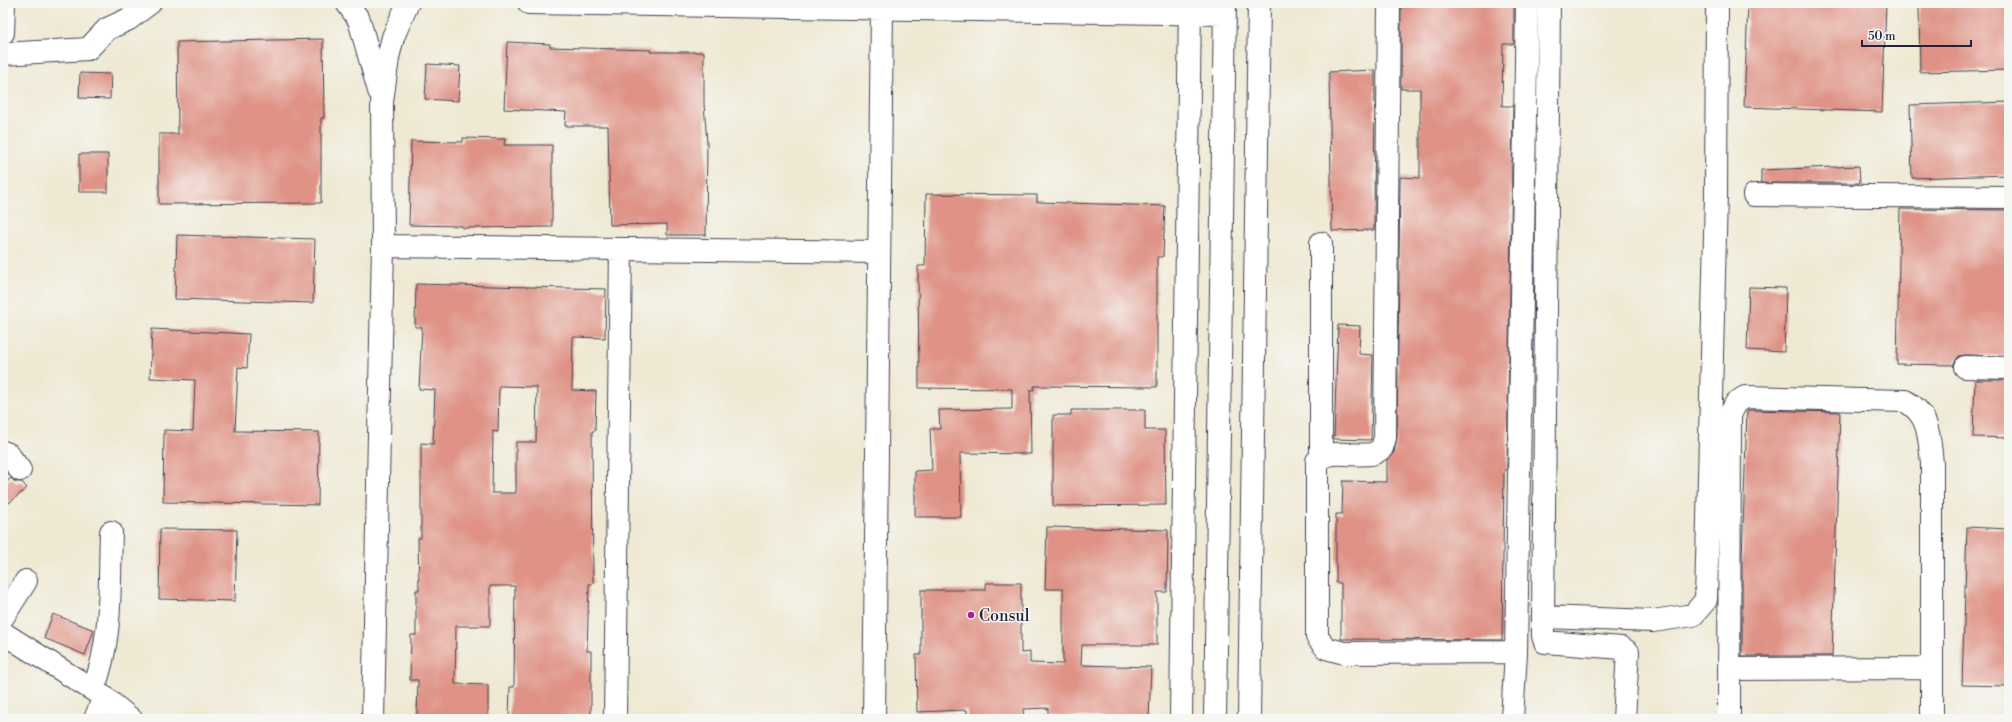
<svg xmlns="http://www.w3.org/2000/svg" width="2012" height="722" font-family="'Libre Bodoni',serif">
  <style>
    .building { fill: #df9285; fill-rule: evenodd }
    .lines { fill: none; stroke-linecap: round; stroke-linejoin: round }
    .minor-casing { stroke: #414052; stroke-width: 24 }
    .minor { stroke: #fff; stroke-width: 22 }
    .poi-dot { fill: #b5179e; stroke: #f6f6f2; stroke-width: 1.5 }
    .labels { text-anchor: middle; stroke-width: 3; stroke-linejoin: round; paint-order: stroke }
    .poi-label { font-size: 16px; fill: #22223b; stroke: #f6f6f2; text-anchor: start }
  </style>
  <rect width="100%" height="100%" fill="#f6f6f2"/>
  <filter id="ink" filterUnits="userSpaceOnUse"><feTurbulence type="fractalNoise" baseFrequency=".025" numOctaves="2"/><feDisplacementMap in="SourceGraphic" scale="8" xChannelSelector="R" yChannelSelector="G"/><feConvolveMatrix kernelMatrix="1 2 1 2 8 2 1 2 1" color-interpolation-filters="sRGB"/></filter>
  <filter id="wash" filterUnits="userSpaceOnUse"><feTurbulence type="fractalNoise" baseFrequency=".012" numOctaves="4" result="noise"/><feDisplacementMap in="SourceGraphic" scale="16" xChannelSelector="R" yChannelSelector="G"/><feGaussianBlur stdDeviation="0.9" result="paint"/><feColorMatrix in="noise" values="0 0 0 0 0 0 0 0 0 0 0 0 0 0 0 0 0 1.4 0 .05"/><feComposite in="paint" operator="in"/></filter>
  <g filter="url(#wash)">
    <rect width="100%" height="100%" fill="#efe9d3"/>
    <g id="blocks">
      <!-- building -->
      <path class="building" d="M1401 3H1514V44H1503L1502 106H1513L1507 470H1504L1502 640 1341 639V583H1336V514H1342L1343 481 1387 482V460L1394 452 1397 438 1400 177 1420 178V89H1401Z
        M1748 3H1886L1882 112 1744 107Z
        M2009 4V70L1920 72 1919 5Z
        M323 39 324 118H321V203L159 204V134H178L177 42Z
        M507 42 550 44V47L651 50 650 52H704V104L707 143 706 235H667V224L610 225 608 126H565L566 112 504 109Z
        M427 64 460 66 458 101 425 99Z
        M1375 70 1374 230 1332 231 1329 72Z
        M80 73 111 74 110 99 79 98Z
        M2009 102V175L1912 178 1910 105Z
        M463 138 505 139 504 145H552V227L462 228V226L409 225 411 141 463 142Z
        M79 154H108V192H79Z
        M1859 166 1860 183H1761V170Z
        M926 194 1037 195V202L1165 206 1163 257H1157V387L1034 386V390H1030L1031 454 960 453 961 517H915V471L932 470 930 429H940L939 410 1012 409V389L919 388 918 266H925Z
        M1900 209 2009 210V356L1965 355 1959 356 1953 365 1897 364Z
        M177 235 315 239 313 303 175 299Z
        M416 284 606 289 605 338 573 337 572 390 596 391 595 431H592L593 584H589L587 651H591V719H509L510 687H514L515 586H490V626H456L455 684 488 685V719H417L418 680H410L411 635H416V590H419L418 538H421V443L433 444 435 390 419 389 422 327H415ZM499 386 537 387 536 442H516V493H492L493 431 498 432Z
        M1749 287 1786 288 1784 352 1747 350Z
        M1338 325 1360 326 1359 354 1373 355 1371 440 1334 439Z
        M152 329 249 334 247 368 238 367 235 431 319 432 318 505 163 502 164 430 193 431 195 380 150 378Z
        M1975 380H2009V438L1973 437Z
        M1071 410H1145V430H1165L1166 505 1053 506V415H1071Z
        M1749 410 1840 412 1832 656H1742V558L1747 411Z
        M11 478 15 482H22L27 488 3 508V485Z
        M1047 527 1168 530 1167 592H1157V645H1082L1081 665 1151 667 1149 719 1048 716V708L1023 709 1024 719H967V710L917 712 916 655H921V590H986V583H1021V653L1030 652V663L1063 664V589H1045Z
        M1967 527 2009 529V686L1962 685Z
        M160 529 237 530 235 601 159 599Z
        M53 614 94 630 85 655 44 638Z"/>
    </g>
  </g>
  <g filter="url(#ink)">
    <use href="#blocks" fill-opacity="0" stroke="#414052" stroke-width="1"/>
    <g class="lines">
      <!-- minor casing -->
      <g class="minor-casing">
        <path id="minor" d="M347 3 359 20 379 91
          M529 3 1225 14
          M1389 3 1385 438 1382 448C1379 450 1375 454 1371 454 1354 457 1331 448 1317 461V637L1326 648 1344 653 1516 652 1512 719
          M1549 3 1543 617 1653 621 1693 615 1706 600 1716 194 1717 3
          M3 33 4 3
          M3 54 88 49 107 29 129 19 150 3
          M1754 195 2009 197
          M383 246 879 252
          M1965 367 2009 368
          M3 452 8 454 20 470
          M1321 457V243
          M3 617 26 581
          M1543 617V636L1545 642 1622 648 1628 652 1624 719
          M3 633 104 697 131 719
          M1516 652 1527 3
          M1729 669 1932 668
          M93 690C113 639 109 586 111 532
          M95 719 104 697
          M373 719 383 246 382 102 388 58 393 37 408 3
          M615 719 621 249
          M874 719 882 8
          M1181 719 1190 3
          M1215 719 1225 3
          M1249 719 1259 3
          M1729 719 1730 415 1736 403 1745 397 1905 401C1930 414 1929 438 1932 463V719"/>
      </g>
      <!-- minor -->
      <use href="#minor" class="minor"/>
    </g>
  </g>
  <!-- markers -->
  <circle class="poi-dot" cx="971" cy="615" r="4"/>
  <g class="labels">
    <!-- poi labels -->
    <g class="poi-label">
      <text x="979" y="621">Consul</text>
    </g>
  </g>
  <!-- margin -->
  <rect width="2012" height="722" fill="none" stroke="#f6f6f2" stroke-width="16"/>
  <!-- scale -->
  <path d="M1862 40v6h109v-6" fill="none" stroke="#22223b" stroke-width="2"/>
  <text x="1868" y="40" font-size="12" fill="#22223b" stroke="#f6f6f2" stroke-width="3" paint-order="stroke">50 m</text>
</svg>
